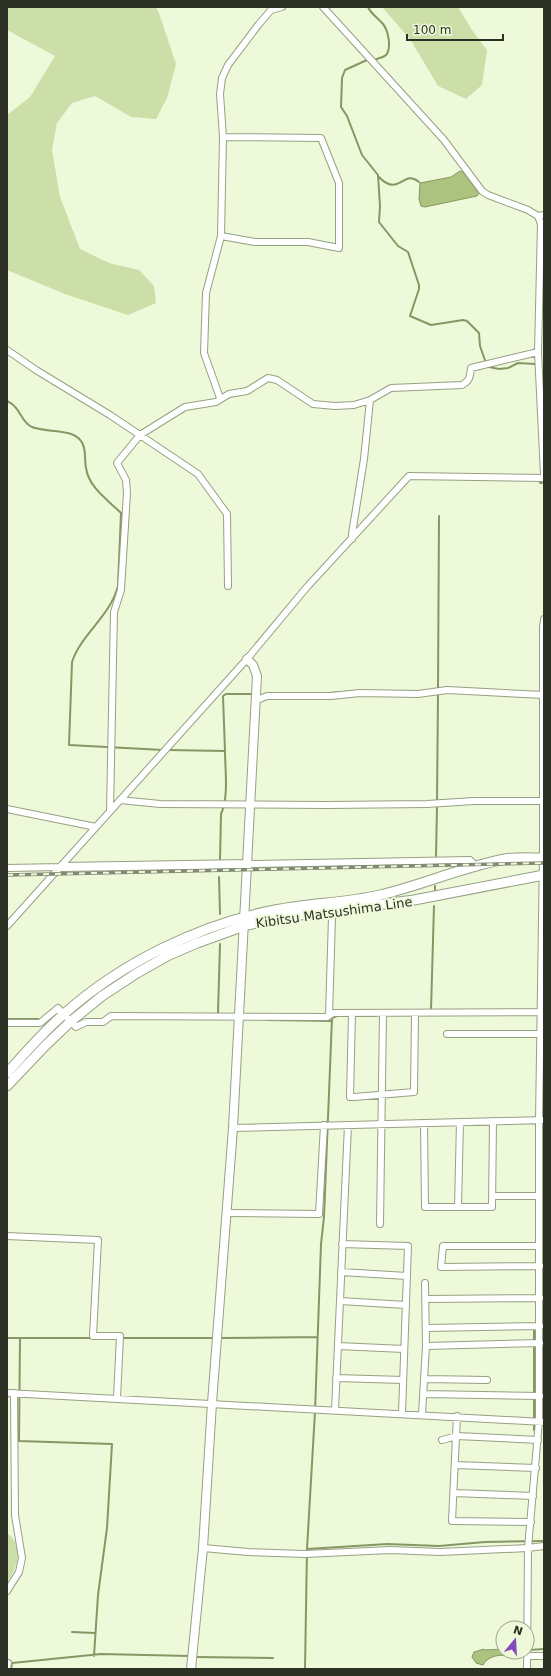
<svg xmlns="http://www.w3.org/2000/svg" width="551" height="1676" font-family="'DejaVu Sans',sans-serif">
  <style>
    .green { fill: #ccdfa8 }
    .water { fill: #acc37f; stroke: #869764 }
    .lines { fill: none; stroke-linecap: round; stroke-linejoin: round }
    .stream { stroke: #869764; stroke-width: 2 }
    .minor-casing { stroke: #96a083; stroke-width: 8 }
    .tertiary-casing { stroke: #96a083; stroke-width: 10 }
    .secondary-casing { stroke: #96a083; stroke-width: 11 }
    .minor { stroke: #fff; stroke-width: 6 }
    .tertiary { stroke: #fff; stroke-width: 8 }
    .secondary { stroke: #fff; stroke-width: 9 }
    .rail-casing { stroke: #828975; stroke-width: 3.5 }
    .rail { stroke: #eef9da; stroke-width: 2; stroke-dasharray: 6; stroke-linecap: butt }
    .labels { text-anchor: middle; stroke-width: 4; stroke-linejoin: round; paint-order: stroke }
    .street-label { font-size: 13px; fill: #2d3125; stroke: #eef9da }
  </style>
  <rect width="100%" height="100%" fill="#eef9da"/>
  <!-- green -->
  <path class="green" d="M7 7H156L159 13 176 64 167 98 156 119 131 117 95 96 72 103 57 123 52 150 60 197 80 249 109 263 139 270 154 286 156 303 128 315 65 294 7 270V115L30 97 55 56 7 30Z
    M382 7H458L472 30 487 50 482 85 466 99 438 86 410 39Z
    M7 1533C25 1546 18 1567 7 1582Z"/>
  <!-- water -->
  <path class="water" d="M460 171 463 172 479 193 477 196 425 207 421 206 419 199 420 183 451 177Z
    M484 1649 485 1650 503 1649V1652H523V1656C510 1656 491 1651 483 1665L476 1663 472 1657 474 1652Z"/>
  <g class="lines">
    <!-- stream -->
    <path class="stream" d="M368 7C371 14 378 18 383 24 388 30 392 48 386 55 383 58 378 58 374 60
      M367 60 345 70 342 78 341 107 347 116 362 155 378 175 380 206 379 222 398 246 408 252 419 285V289L410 316 431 325 463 320 467 321 479 333 480 346 486 363 489 367 499 369 508 368 518 363 535 364
      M378 176C399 199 403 168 419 182
      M7 401C21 407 21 423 32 427 46 433 72 428 81 441 87 448 84 459 86 468 89 488 108 500 121 513L118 586C110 617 81 634 72 662L69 745 163 750
      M540 483H542
      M438 689 439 516
      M329 693 356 691
      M168 750 225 751C225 770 229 796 221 814L220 860
      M225 751 223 696 226 694H251
      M437 801 438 695
      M436 856 437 807
      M219 877 220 914
      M435 892V886
      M431 1010 434 906
      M218 1013 220 944
      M461 1015H544
      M7 1019H38
      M86 1019H105
      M267 1020 332 1021
      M7 1338H92
      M20 1338 19 1441 112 1444 107 1528 98 1595 94 1656
      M121 1338H214
      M222 1338 317 1337
      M534 1430V1331H536
      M307 1549 387 1544 439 1546 485 1542 544 1541
      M72 1632 95 1633
      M529 1650 544 1649
      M194 1657 273 1658
      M11 1669 12 1663 101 1654 190 1656
      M305 1669 307 1549 315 1412 321 1244 324 1217 332 1018 337 1016H375"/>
    <!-- minor casing -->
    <g class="minor-casing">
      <path id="minor" d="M323 7 444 140 482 191 488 195 528 210 538 216 544 215
        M538 216 541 224 538 352 544 475
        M221 236 255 242H308L339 248V183L321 138 223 137
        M7 350 36 370 110 415 198 474 227 514 228 586
        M220 398 204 353 206 293 221 236 223 137 220 94 222 78 228 65 259 24 271 10 282 7
        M352 539V534L364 459 370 400
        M257 700 267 696H331L360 693 418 694 447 690 544 695
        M120 800 160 804 326 805 427 804 474 801H542
        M7 809 96 827
        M110 811 114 612 121 590 127 493 126 480 117 463 140 435 185 407 216 402 229 394 247 391 268 378 277 380 313 404 335 406 354 405 370 400 391 388 462 385C470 381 470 376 471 368L538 352
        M248 864 470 860 476 866
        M7 868 62 867
        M7 926 247 659 307 587 409 476 544 478
        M352 1013 350 1097H354L414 1092 415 1013
        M329 1015 332 917
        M7 1023H40L58 1008 76 1027 86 1022H103L111 1016 327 1017 333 1013 542 1012
        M447 1034H540
        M424 1123 425 1207H492L493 1122
        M233 1128 544 1120
        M492 1196H539
        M458 1207 460 1122
        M227 1213 319 1214 324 1125
        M380 1224 383 1013
        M7 1236 98 1240 93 1336H120L117 1398
        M342 1244 408 1246 402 1413
        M539 1246H443L441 1267 540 1266
        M341 1272 407 1276
        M426 1299 540 1298
        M340 1301 406 1305
        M426 1328 540 1326
        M338 1346 404 1349
        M426 1346 540 1343
        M336 1378 403 1380
        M425 1379 487 1380
        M7 1393 544 1422
        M424 1394 540 1396
        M335 1410 348 1125
        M422 1414 426 1346 425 1283
        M457 1416 452 1521 531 1522
        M442 1440 457 1436 538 1440
        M455 1465 536 1468
        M454 1493 533 1496
        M203 1548 248 1552 305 1554 390 1550 440 1552 528 1548 544 1546
        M7 1591 19 1572 22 1558 15 1515 14 1393
        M527 1656H544
        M7 1669 8 1663
        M527 1669 528 1548 539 1421V1121L543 852V627L544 619"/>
    </g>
    <!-- tertiary casing -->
    <g class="tertiary-casing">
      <path id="tertiary" d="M62 867 248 864
        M191 1669 203 1548 212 1403 233 1128 257 676 253 665 247 659"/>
    </g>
    <!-- secondary casing -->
    <g class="secondary-casing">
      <path id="secondary" d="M7 1073C25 1053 43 1032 64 1014 121 963 200 924 275 910 310 903 346 903 380 895 422 885 462 867 505 859 517 857 531 858 544 858
        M7 1086 45 1046 70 1022 102 996 137 973 169 955 197 943 244 926 277 918 414 900 544 875"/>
    </g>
    <!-- minor -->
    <use href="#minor" class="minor"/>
    <!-- tertiary -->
    <use href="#tertiary" class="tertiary"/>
    <!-- secondary -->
    <use href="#secondary" class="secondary"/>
    <!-- rail casing -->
    <g class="rail-casing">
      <path id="rail" d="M7 875 544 863"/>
    </g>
    <!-- rail -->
    <use href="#rail" class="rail"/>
  </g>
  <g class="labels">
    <!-- street labels -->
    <g class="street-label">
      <text transform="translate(334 912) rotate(-8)" y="5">Kibitsu Matsushima Line</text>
    </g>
  </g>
  <!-- border -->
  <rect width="551" height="1676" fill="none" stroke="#2d3125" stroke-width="16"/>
  <!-- north arrow -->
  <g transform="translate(515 1640) rotate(18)"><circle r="19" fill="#eef9da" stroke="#a1a992"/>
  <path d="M0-3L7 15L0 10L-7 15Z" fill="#844ac0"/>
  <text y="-6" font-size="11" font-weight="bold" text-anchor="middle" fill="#2d3125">N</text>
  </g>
  <!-- scale -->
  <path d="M407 34v6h96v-6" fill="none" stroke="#2d3125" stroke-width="2"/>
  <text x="413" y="34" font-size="12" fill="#2d3125" stroke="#eef9da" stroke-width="3" paint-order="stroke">100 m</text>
</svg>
